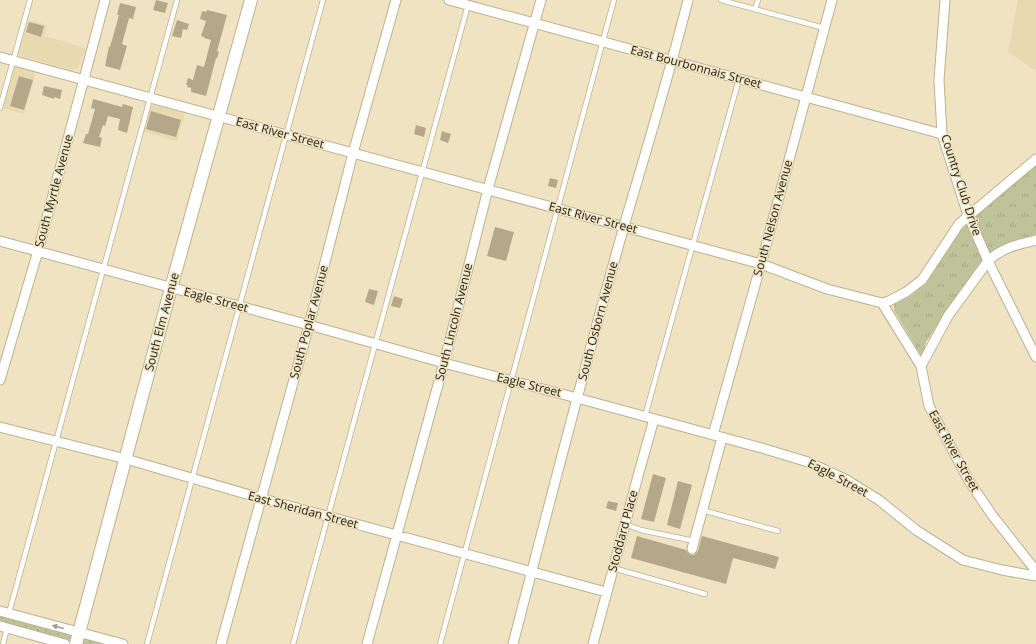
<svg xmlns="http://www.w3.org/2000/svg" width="1036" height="644" font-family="'Open Sans',sans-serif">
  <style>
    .built { fill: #e7d9b0 }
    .grass { fill: url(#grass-dots) }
    .park { fill: url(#park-tufts) }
    .building { fill: #b4a888 }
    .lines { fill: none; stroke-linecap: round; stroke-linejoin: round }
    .service-casing { stroke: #bdb191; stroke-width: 6 }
    .minor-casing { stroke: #bdb191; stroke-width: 11 }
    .tertiary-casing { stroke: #bdb191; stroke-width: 14 }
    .service { stroke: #fff; stroke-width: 4.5 }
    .minor { stroke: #fff; stroke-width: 9 }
    .tertiary { stroke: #fff; stroke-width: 12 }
    .oneway { fill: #9c9a94 }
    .labels { text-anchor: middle; stroke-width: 3; stroke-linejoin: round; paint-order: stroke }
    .street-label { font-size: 12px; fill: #231e12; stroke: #efe3c1 }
  </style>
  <defs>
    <pattern id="grass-dots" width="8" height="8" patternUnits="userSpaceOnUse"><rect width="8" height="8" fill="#bfc399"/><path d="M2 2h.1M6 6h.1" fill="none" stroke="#a4a783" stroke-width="1.8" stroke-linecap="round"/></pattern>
    <pattern id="park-tufts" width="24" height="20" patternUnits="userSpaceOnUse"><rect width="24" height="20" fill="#bfc399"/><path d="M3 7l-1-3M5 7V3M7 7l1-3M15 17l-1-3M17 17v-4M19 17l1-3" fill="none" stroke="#a4a783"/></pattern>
  </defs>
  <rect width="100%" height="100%" fill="#efe3c1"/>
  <!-- built -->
  <path class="built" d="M1018 0H1036V71L1008 52Z
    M28 20 47 25 44 36 86 48 78 68 71 70 18 55Z
    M14 66 36 72 24 114 2 108Z
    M152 104 185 113 177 141 144 132Z"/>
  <!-- grass -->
  <path class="grass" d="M0 614 71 634 70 639 67 641 0 623Z
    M83 638 109 644H81Z"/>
  <!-- park -->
  <path class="park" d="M1036 165V235L1024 238 1002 246 994 250 976 268 926 342 922 357 894 310V304L912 295 923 286 958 233 998 196Z"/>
  <!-- building -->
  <path class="building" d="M156 0 168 3 165 13 153 10Z
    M120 3 136 7 133 19 129 18 122 44 127 46 120 70 105 66 109 46 110 47 119 15H117Z
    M207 10 227 15 217 51 219 52 217 58H216L206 96 191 92V88L187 87 188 85H186L188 78 193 80 197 65 204 67 211 40 204 38V37L201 36 206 21 200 19 202 11 206 12Z
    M177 20 189 24 187 30 183 29 181 38 172 36Z
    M29 22 44 26 41 37 26 32Z
    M19 76 33 80 24 110 10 106Z
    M44 86 62 90 60 99 54 97V99L42 95Z
    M93 99 122 107 123 104 133 107 127 133 118 130 120 119 108 116 105 126 103 125 99 137 102 138 100 147 83 143 86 134H88L95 109 91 108Z
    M151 111 181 120 176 137 146 129Z
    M416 125 426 128 424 137 414 134Z
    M442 131 451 134 448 143 440 140Z
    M550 178 558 180 556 188 548 186Z
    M495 227 514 232 506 261 487 256Z
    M369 289 378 291 374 305 365 302Z
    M394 296 403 299 400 308 391 306Z
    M653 474 666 478 654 522 641 519Z
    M678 481 692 485 680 529 667 525Z
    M608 501 618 503 616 511 606 508Z
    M637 536 686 550 688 553 691 555H694L698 551 702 536 779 557 775 569 733 558 726 584 631 558Z"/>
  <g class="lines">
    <!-- service casing -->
    <g class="service-casing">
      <path id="service" d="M721 0 824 28
        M755 9 758 0
        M0 108 30 0
        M645 416 739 79
        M702 510 778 531
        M625 524 641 530 694 541
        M613 568 705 594
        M9 613 177 0
        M3 644 7 628
        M147 644 323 0
        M293 644 468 5
        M440 644 614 0"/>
    </g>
    <!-- minor casing -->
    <g class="minor-casing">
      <path id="minor" d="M449 0 942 134
        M945 0 939 80 942 134 968 215 988 261 1036 357
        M0 57 761 264 827 289 882 303 921 366 929 406 969 481 992 515 1036 571
        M0 241 309 325 444 363 577 398 765 449 808 462 845 479 879 500 916 530 963 560 1002 570 1036 576
        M882 303 889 301 906 292 922 280 959 224 1036 159
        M921 366 948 316 988 261C1001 248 1019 244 1036 240
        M0 380 38 251 105 0
        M0 427 126 459 260 498 606 592
        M713 435 761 264 832 0
        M692 549 722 438
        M0 611 123 644
        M0 626 65 644
        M221 644 309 325 353 153 396 0
        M367 644 444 363 488 189 541 0
        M513 644C549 504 585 365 624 226 646 151 669 76 688 0
        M593 644 638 476 654 419"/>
    </g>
    <!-- tertiary casing -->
    <g class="tertiary-casing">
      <path id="tertiary" d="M76 644 171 288 251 0"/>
    </g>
    <!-- service -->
    <use href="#service" class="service"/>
    <!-- minor -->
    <use href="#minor" class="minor"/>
    <!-- tertiary -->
    <use href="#tertiary" class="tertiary"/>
  </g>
  <!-- one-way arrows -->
  <defs><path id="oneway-solid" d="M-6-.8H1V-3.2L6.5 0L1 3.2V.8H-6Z"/></defs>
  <use class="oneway" href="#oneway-solid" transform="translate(58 627) rotate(-165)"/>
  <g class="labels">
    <!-- street labels -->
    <g class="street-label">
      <text transform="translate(696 67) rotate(15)" y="4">East Bourbonnais Street</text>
      <text transform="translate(280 133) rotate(15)" y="4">East River Street</text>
      <text transform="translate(961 185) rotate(72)" y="4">Country Club Drive</text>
      <text transform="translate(54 191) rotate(-75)" y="4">South Myrtle Avenue</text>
      <text transform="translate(593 218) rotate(15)" y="4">East River Street</text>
      <text transform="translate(773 218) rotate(-75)" y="4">South Nelson Avenue</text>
      <text transform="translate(216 300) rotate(15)" y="4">Eagle Street</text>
      <text transform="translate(598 321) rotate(-75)" y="4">South Osborn Avenue</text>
      <text transform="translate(162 322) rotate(-75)" y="4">South Elm Avenue</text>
      <text transform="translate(309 322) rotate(-75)" y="4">South Poplar Avenue</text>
      <text transform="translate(454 322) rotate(-76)" y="4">South Lincoln Avenue</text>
      <text transform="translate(529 385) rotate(14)" y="4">Eagle Street</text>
      <text transform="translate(954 451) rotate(61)" y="4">East River Street</text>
      <text transform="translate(838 478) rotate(28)" y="4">Eagle Street</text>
      <text transform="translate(303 510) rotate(15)" y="4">East Sheridan Street</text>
      <text transform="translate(623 531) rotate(-75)" y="4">Stoddard Place</text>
    </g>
  </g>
</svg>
